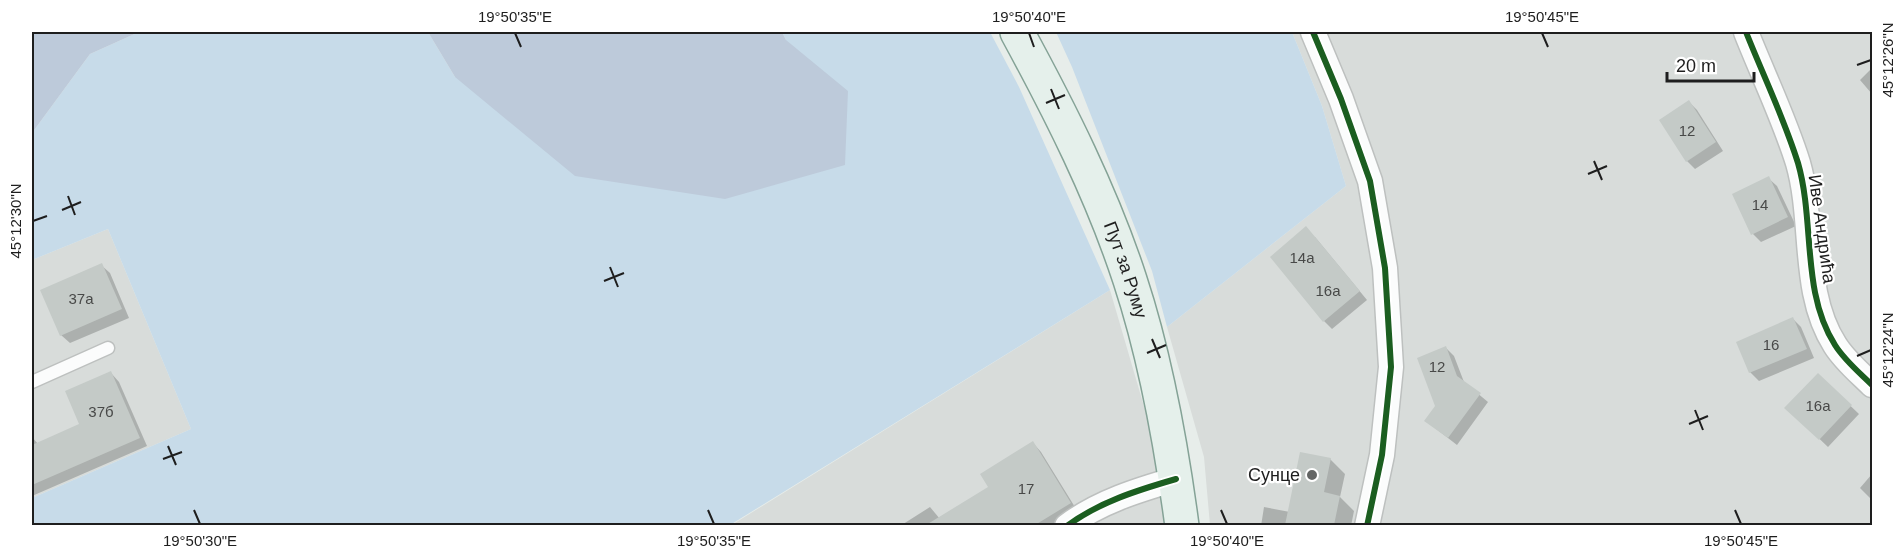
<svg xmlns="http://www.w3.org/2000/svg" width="1904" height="557" font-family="Arial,sans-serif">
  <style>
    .residential { fill: #d8dcda }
    .grass { fill: #c7dbe9 }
    .forest { fill: #bdcada }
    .shadow { fill: #0003 }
    .building { fill: #c4cac7 }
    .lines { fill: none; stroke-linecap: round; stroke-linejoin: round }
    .lane-casing { stroke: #bdc0bf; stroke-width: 15 }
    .street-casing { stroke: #bdc0bf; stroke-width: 27 }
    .primary-casing { stroke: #84a296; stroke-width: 36 }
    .lane { stroke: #fbfcfc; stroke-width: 12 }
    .street { stroke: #fbfcfc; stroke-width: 24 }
    .primary { stroke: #e5f0eb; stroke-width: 33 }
    .cycleway-casing { stroke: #fff; stroke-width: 10 }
    .cycleway { stroke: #1b5e20; stroke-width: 6 }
    .ticks { fill: none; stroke: #1e1e1e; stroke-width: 2 }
    .poi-dot { fill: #646665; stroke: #fff; stroke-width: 2 }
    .labels { text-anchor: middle; stroke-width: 4.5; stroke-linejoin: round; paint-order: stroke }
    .number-label { font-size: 15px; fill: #484948 }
    .street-label { font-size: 18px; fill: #1e1e1e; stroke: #fff }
    .poi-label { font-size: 18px; fill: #1e1e1e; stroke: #fff; text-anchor: end }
    .neatline { fill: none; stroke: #1e1e1e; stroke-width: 2 }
    .ticks-label { font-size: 15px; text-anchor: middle; fill: #1e1e1e }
  </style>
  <rect width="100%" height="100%" fill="#e7edea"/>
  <!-- residential -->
  <path class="residential" d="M1292 32H1872V525H1210L1204 457 1167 327 1346 186 1322 106Z
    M108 229 191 429 32 498V260Z
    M1110 290 1162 468 1167 525 730 526Z"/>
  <!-- grass -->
  <path class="grass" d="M139 32H428L455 77 786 40 782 32H990L1019 87 1110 290 730 525 32 526V498L191 429 108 229 32 260V133L90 54Z
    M1056 32H1292L1322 106 1346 186 1167 327 1152 271 1072 67Z"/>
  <!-- forest -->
  <path class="forest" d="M32 32H139L90 54 32 133Z
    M428 32H782L786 40 848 91 845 165 725 199 575 176 455 77Z"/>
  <!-- shadow -->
  <path class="shadow" d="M1872 68V94L1860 80Z
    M1689 102 1697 110 1723 151 1695 169 1687 161Z
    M1768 178 1777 186 1796 226 1761 242 1753 234Z
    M1315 237 1367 300 1332 329 1324 321Z
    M101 265 110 273 129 318 70 343 61 335Z
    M1793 319 1801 327 1814 358 1759 381 1750 372 1738 342Z
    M1446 348 1454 356 1464 382 1488 402 1457 445 1426 421 1437 406Z
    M111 373 119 382 147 446 32 496V437L38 444 81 425Z
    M1818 375 1859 414 1828 447 1787 408Z
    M1033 443 1041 452 1078 512 1057 526H900L930 507 940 519 991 488Z
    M1330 459 1345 474 1340 497 1354 511 1351 526H1261L1264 507 1290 512Z
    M1872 474V500L1860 488Z"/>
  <!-- building -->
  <path class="building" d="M1689 100 1716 142 1686 162 1659 120Z
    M1769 176 1788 217 1751 235 1732 194Z
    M1306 226 1360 291 1323 322 1270 257Z
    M102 263 122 309 60 336 40 290Z
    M1793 317 1807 349 1749 373 1736 342Z
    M1446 346 1457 376 1481 393 1448 438 1424 421 1435 406 1417 358Z
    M111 371 140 438 32 485V445L79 424 65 391Z
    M1818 373 1852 405 1819 440 1784 408Z
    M1033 441 1071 503 1035 525H926L988 487 980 474Z
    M1300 452 1331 458 1324 492 1340 496 1334 525H1285Z"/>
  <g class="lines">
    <!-- lane casing -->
    <g class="lane-casing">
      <path id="lane" d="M32 382 108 348"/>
    </g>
    <!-- street casing -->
    <g class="street-casing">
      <path id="street" d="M1313 32 1341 99 1370 181 1385 268 1391 367 1382 455 1367 526
        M1746 32C1763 75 1784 118 1798 163 1815 222 1801 292 1835 345 1845 361 1860 373 1872 385
        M1067 526C1099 502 1138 490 1176 479"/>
    </g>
    <!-- primary casing -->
    <g class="primary-casing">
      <g id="primary">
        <path id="s1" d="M1017 32C1060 111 1102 194 1130 280 1156 359 1171 443 1182 526"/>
      </g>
    </g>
    <!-- lane -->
    <use href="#lane" class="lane"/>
    <!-- street -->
    <use href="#street" class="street"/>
    <!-- primary -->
    <use href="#primary" class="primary"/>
    <!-- cycleway casing -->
    <g class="cycleway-casing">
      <path id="cycleway" d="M1313 32 1341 99 1370 181 1385 268 1391 367 1382 455 1367 526
        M1746 32C1763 75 1784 118 1798 163 1815 222 1801 292 1835 345 1845 361 1860 373 1872 385
        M1067 526C1099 502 1138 490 1176 479"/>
    </g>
    <!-- cycleway -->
    <use href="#cycleway" class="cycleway"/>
  </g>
  <!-- ticks -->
  <path class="ticks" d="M515 33 521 47M1029 33 1034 47M1542 33 1548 47M1857 65 1871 60M1051 89 1059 109M1046 103 1065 95M1594 161 1602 180M1588 174 1607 166M68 196 75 215M62 210 81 202M33 221 47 216M610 267 618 287M604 281 624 273M1152 339 1160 358M1147 353 1166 345M1857 356 1871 350M1695 410 1703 430M1689 424 1708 416M168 446 176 465M163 459 182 452M194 510 200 524M708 510 714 524M1221 510 1227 524M1735 510 1741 524"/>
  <!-- markers -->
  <circle class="poi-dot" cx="1312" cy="475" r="6"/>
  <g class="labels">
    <!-- number labels -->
    <g class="number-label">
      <text x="1687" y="136">12</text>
      <text x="1760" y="210">14</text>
      <text x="1302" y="263">14a</text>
      <text x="1328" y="296">16a</text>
      <text x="81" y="304">37a</text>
      <text x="1771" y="350">16</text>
      <text x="1437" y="372">12</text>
      <text x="1818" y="411">16a</text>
      <text x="101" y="417">37б</text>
      <text x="1026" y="494">17</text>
    </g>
    <!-- street labels -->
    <g class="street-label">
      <text transform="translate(1822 229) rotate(82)" y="6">Иве Андрића</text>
      <text dy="6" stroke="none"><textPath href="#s1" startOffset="262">Пут за Руму</textPath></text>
    </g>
    <!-- poi labels -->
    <g class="poi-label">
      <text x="1300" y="481">Сунце</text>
    </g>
  </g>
  <!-- border -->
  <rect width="1904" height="557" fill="none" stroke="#ffffff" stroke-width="66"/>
  <!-- scale -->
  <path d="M1667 72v9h87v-9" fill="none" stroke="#1e1e1e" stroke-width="3"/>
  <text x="1676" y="72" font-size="18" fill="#1e1e1e" stroke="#ffffff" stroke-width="4.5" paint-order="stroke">20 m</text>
  <rect x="33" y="33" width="1838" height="491" class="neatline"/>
  <g class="ticks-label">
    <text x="515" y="22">19°50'35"E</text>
    <text x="1029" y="22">19°50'40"E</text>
    <text x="1542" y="22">19°50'45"E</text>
    <text transform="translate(1888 60) rotate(-90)" y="5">45°12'26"N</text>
    <text transform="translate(16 221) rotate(-90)" y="5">45°12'30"N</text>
    <text transform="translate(1888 350) rotate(-90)" y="5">45°12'24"N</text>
    <text x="200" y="546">19°50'30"E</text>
    <text x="714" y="546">19°50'35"E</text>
    <text x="1227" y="546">19°50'40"E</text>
    <text x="1741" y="546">19°50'45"E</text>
  </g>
</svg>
